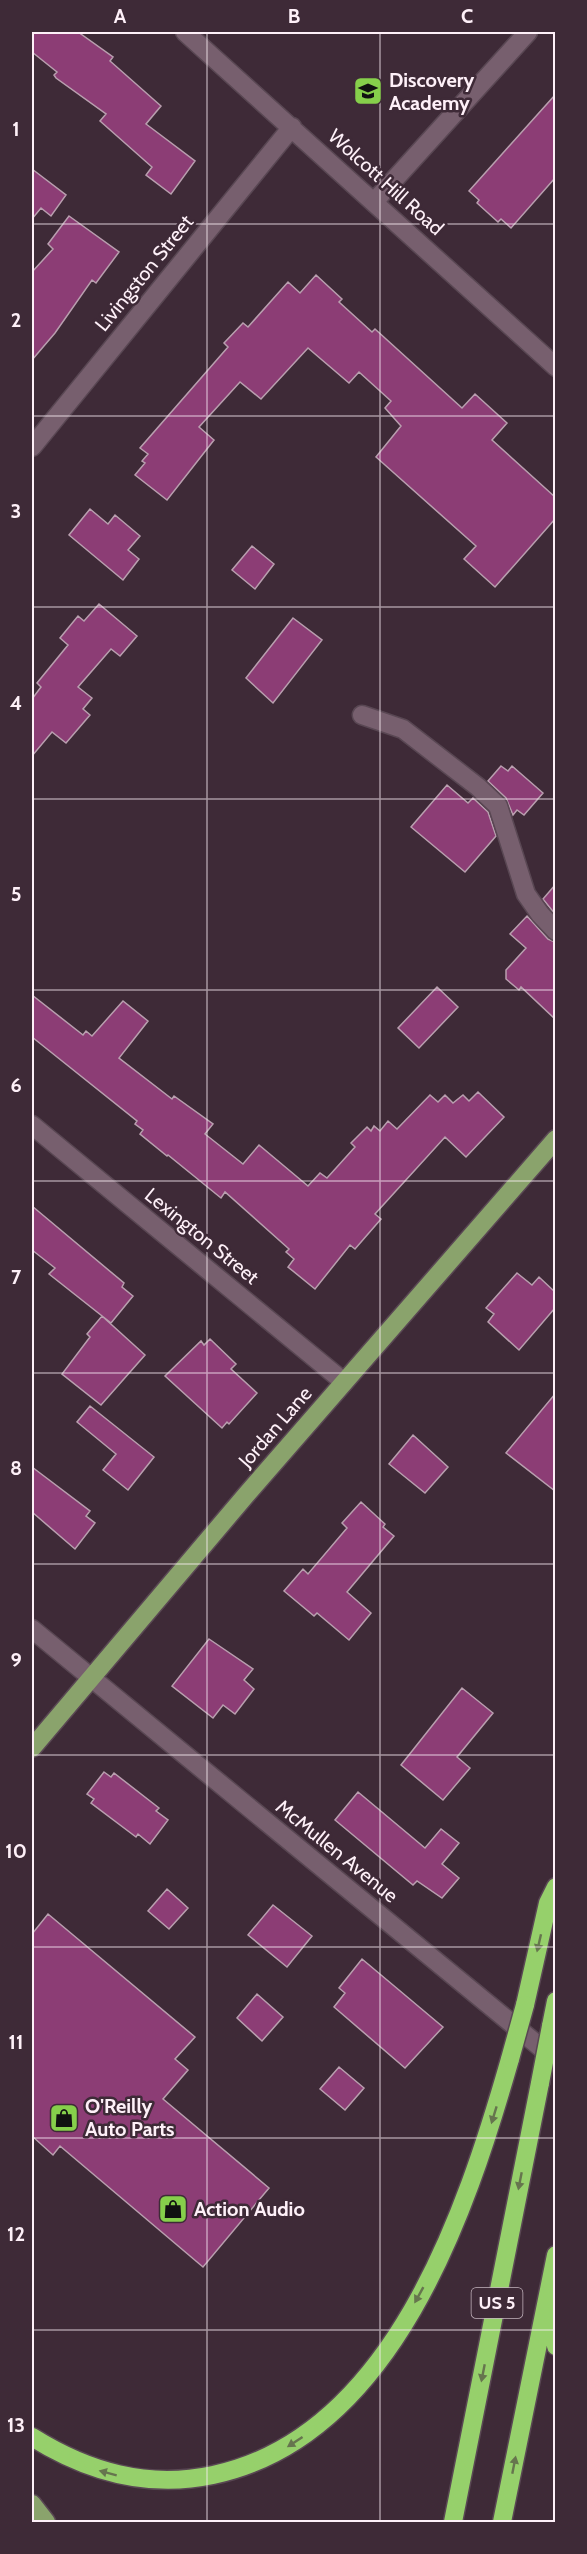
<svg xmlns="http://www.w3.org/2000/svg" width="587" height="2554" font-family="Cabin,sans-serif">
  <style>
    .building { fill: #8c3d75; stroke: #b99faf; stroke-width: 1.5 }
    .lines { fill: none; stroke-linecap: round; stroke-linejoin: round }
    .minor-casing { stroke: #594753; stroke-width: 21 }
    .major-casing { stroke: #594753; stroke-width: 21 }
    .highway-casing { stroke: #594753; stroke-width: 21 }
    .minor { stroke: #775f6e; stroke-width: 18 }
    .major { stroke: #8aa36c; stroke-width: 18 }
    .highway { stroke: #96d06b; stroke-width: 18 }
    .highway-bridge-casing { stroke: #594753; stroke-width: 21; stroke-linecap: butt }
    .highway-bridge { stroke: #96d06b; stroke-width: 18 }
    .oneway { fill: #66754e }
    .grid { fill: none; stroke: #fef0f8; stroke-width: 1.5; stroke-opacity: 0.55 }
    .labels { text-anchor: middle; stroke-width: 5; stroke-linejoin: round; paint-order: stroke }
    .shield { fill: #3e2a37; stroke: #c4b5be; stroke-width: 1.5 }
    .shield-label { font-size: 18px; font-weight: bold; fill: #fef0f8 }
    .poi-label { font-size: 20px; font-weight: bold; fill: #fef0f8; stroke: #3e2a37; text-anchor: start }
    .street-label { font-size: 20px; fill: #fef0f8; stroke: #3e2a37 }
    .neatline { fill: none; stroke: #fef0f8; stroke-width: 2 }
    .grid-label { font-size: 20px; text-anchor: middle; font-weight: bold; fill: #fef0f8 }
  </style>
  <rect width="100%" height="100%" fill="#3e2a37"/>
  <!-- building -->
  <path class="building" d="M32 32H78L113 57 110 61 161 106 146 124 195 161 171 194 146 175 152 167 100 121 106 114 56 78 54 75 57 72 32 52Z
    M555 95V178L511 228 501 219 498 222 477 203 479 200 469 191Z
    M32 169 66 195 51 216 41 208 32 219Z
    M69 216 119 252 96 283 92 280 55 333 32 360V272L53 249 48 244Z
    M316 275 342 299 339 302 372 332 375 329 462 408 475 394 507 423 492 440 555 497V519L495 587 464 559 476 546 376 457 401 426 385 408 391 401 359 372 349 383 308 348 261 399 240 382 199 427 214 440 167 500 135 475 145 463 142 461 148 454 140 448 228 347 224 343 243 323 248 327 288 282 300 293Z
    M90 509 108 524 115 515 140 536 128 550 139 559 123 580 69 535Z
    M252 546 274 564 255 589 232 570Z
    M99 604 137 636 120 656 111 649 78 687 92 698 83 709 90 715 66 743 52 732 32 756V699L41 687 37 683 68 645 60 638 78 616 84 621Z
    M293 618 322 640 273 703 246 678Z
    M501 766 508 771 512 766 543 793 524 815 517 810 513 815 506 798 488 781Z
    M447 785 468 803 473 798 488 812 496 836 465 872 411 827Z
    M555 885V914L543 899Z
    M527 916 548 939 555 942V1019L521 987 519 990 506 979V970L526 948 510 934Z
    M437 987 458 1007 419 1048 398 1028Z
    M32 995 83 1035 86 1031 92 1036 123 1001 148 1021 119 1058 172 1099 174 1096 213 1124 205 1134 243 1164 259 1145 308 1186 320 1173 327 1178 355 1147 351 1143 367 1127 371 1131 374 1126 380 1131 388 1121 397 1129 430 1095 438 1102 445 1095 453 1103 463 1095 469 1101 478 1092 504 1117 466 1157 445 1137 375 1214 381 1219 355 1249 350 1245 315 1289 288 1267 294 1259 286 1252 289 1249 225 1192 221 1198 168 1155 167 1156 140 1134 143 1130 135 1124 137 1121 32 1037Z
    M32 1206 124 1283 122 1287 133 1296 111 1323 49 1274 55 1268 32 1250Z
    M517 1273 532 1285 539 1277 555 1292V1308L519 1350 488 1322 494 1314 486 1308Z
    M102 1316 145 1355 101 1405 62 1374 90 1337 87 1334Z
    M210 1339 236 1364 231 1369 257 1393 229 1424 227 1422 222 1428 165 1376 201 1341 204 1345Z
    M555 1394V1491L506 1453Z
    M90 1406 154 1457 128 1490 103 1470 116 1454 77 1422Z
    M413 1435 448 1467 425 1493 389 1464Z
    M32 1467 90 1511 86 1516 95 1523 75 1549 32 1512Z
    M361 1502 385 1524 383 1527 394 1536 347 1592 371 1613 349 1640 317 1613 314 1616 284 1591 303 1569 308 1574 347 1528 342 1523Z
    M209 1639 253 1669 244 1680 254 1689 235 1714 223 1705 213 1718 172 1686Z
    M462 1688 493 1713 457 1757 470 1768 443 1800 401 1765Z
    M104 1772 111 1777 114 1773 159 1808 156 1811 168 1820 150 1844 138 1834 136 1837 91 1803 94 1799 87 1794Z
    M358 1792 425 1848 441 1829 459 1843 442 1864 459 1878 442 1898 417 1881 413 1885 335 1820Z
    M167 1889 188 1908 169 1929 148 1911Z
    M273 1905 312 1936 287 1967 248 1935Z
    M48 1914 195 2037 175 2059 188 2070 163 2099 269 2188 203 2267 60 2146 53 2155 32 2136V1934Z
    M362 1959 443 2027 405 2068 334 2007 345 1993 339 1988Z
    M257 1994 283 2017 262 2041 237 2018Z
    M339 2067 364 2088 345 2110 320 2089Z"/>
  <g class="lines">
    <!-- minor casing -->
    <g class="minor-casing">
      <path id="minor" d="M185 32 556 367
        M374 202 528 32
        M32 447 292 127
        M362 715 403 729 478 787 498 806 526 894 540 914 556 931
        M32 1125 344 1382
        M32 1629 556 2060"/>
    </g>
    <!-- major casing -->
    <g class="major-casing">
      <path id="major" d="M32 1748 246 1495 556 1139
        M32 2504 46 2522"/>
    </g>
    <!-- highway casing -->
    <g class="highway-casing">
      <path id="highway" d="M525 2005 548 1903 556 1887
        M551 2026 556 2001
        M551 2309 556 2346
        M32 2437C88 2472 147 2489 213 2475 392 2437 466 2213 510 2059
        M453 2522 540 2083
        M502 2522 556 2255"/>
    </g>
    <!-- minor -->
    <use href="#minor" class="minor"/>
    <!-- major -->
    <use href="#major" class="major"/>
    <!-- highway -->
    <use href="#highway" class="highway"/>
    <!-- highway-bridge casing -->
    <g class="highway-bridge-casing">
      <path id="highway-bridge" d="M510 2059 525 2005
        M540 2083 551 2026"/>
    </g>
    <!-- highway-bridge -->
    <use href="#highway-bridge" class="highway-bridge"/>
  </g>
  <!-- one-way arrows -->
  <defs><path id="oneway-solid" d="M-6-.8H1V-3.2L6.5 0L1 3.2V.8H-6Z" transform="scale(1.5)"/></defs>
  <g class="oneway">
    <use href="#oneway-solid" transform="translate(539 1943) rotate(103)"/>
    <use href="#oneway-solid" transform="translate(494 2115) rotate(107)"/>
    <use href="#oneway-solid" transform="translate(520 2181) rotate(101)"/>
    <use href="#oneway-solid" transform="translate(419 2295) rotate(119)"/>
    <use href="#oneway-solid" transform="translate(483 2373) rotate(101)"/>
    <use href="#oneway-solid" transform="translate(295 2442) rotate(147)"/>
    <use href="#oneway-solid" transform="translate(514 2465) rotate(-79)"/>
    <use href="#oneway-solid" transform="translate(108 2473) rotate(-165)"/>
  </g>
  <!-- grid -->
  <path class="grid" d="M207 32V2522M380 32V2522M32 224H556M32 416H556M32 607H556M32 799H556M32 990H556M32 1181H556M32 1373H556M32 1564H556M32 1755H556M32 1947H556M32 2138H556M32 2330H556"/>
  <!-- icons -->
  <defs>
    <g id="school-square" transform="scale(1.5)"><rect x="-9" y="-9" width="18" height="18" rx="4" fill="#86cf4b" stroke="#3e2a37"/><path d="M0-5L7-2L0 1L-7-2ZM-4 1L0 2.5L4 1V4Q0 6-4 4Z" fill="#111"/></g>
    <g id="shop-square" transform="scale(1.5)"><rect x="-9" y="-9" width="18" height="18" rx="4" fill="#86cf4b" stroke="#3e2a37"/><path d="M-5-2.5h2.3a2.7 3.5 0 0 1 5.4 0H5L5.5 6h-11ZM-1.5-2.5h3a1.5 2.3 0 0 0-3 0Z" fill="#111"/></g>
  </defs>
  <g fill-rule="evenodd">
    <use href="#school-square" x="368" y="91"/>
    <use href="#shop-square" x="64" y="2118"/>
    <use href="#shop-square" x="173" y="2209"/>
  </g>
  <g class="labels">
    <!-- shield labels -->
    <rect class="shield" x="471.5" y="2288" width="51" height="30" rx="4.5"/>
    <g class="shield-label">
      <text x="497" y="2309">US 5</text>
    </g>
    <!-- poi labels -->
    <g class="poi-label">
      <text x="389" y="87">Discovery<tspan x="389" dy="23">Academy</tspan></text>
      <text x="85" y="2113">O'Reilly<tspan x="85" dy="23">Auto Parts</tspan></text>
      <text x="194" y="2216">Action Audio</text>
    </g>
    <!-- street labels -->
    <g class="street-label">
      <text transform="translate(386 182) rotate(42)" y="7">Wolcott Hill Road</text>
      <text transform="translate(144 273) rotate(-51)" y="7">Livingston Street</text>
      <text transform="translate(202 1236) rotate(39)" y="7">Lexington Street</text>
      <text transform="translate(275 1427) rotate(-49)" y="7">Jordan Lane</text>
      <text transform="translate(337 1851) rotate(39)" y="7">McMullen Avenue</text>
    </g>
  </g>
  <!-- border -->
  <rect width="587" height="2554" fill="none" stroke="#3e2a37" stroke-width="66"/>
  <rect x="33" y="33" width="521" height="2488" class="neatline"/>
  <g class="grid-label">
    <text x="120" y="23">A</text>
    <text x="294" y="23">B</text>
    <text x="467" y="23">C</text>
    <text x="16" y="136">1</text>
    <text x="16" y="327">2</text>
    <text x="16" y="518">3</text>
    <text x="16" y="710">4</text>
    <text x="16" y="901">5</text>
    <text x="16" y="1092">6</text>
    <text x="16" y="1284">7</text>
    <text x="16" y="1475">8</text>
    <text x="16" y="1667">9</text>
    <text x="16" y="1858">10</text>
    <text x="16" y="2049">11</text>
    <text x="16" y="2241">12</text>
    <text x="16" y="2432">13</text>
  </g>
</svg>
